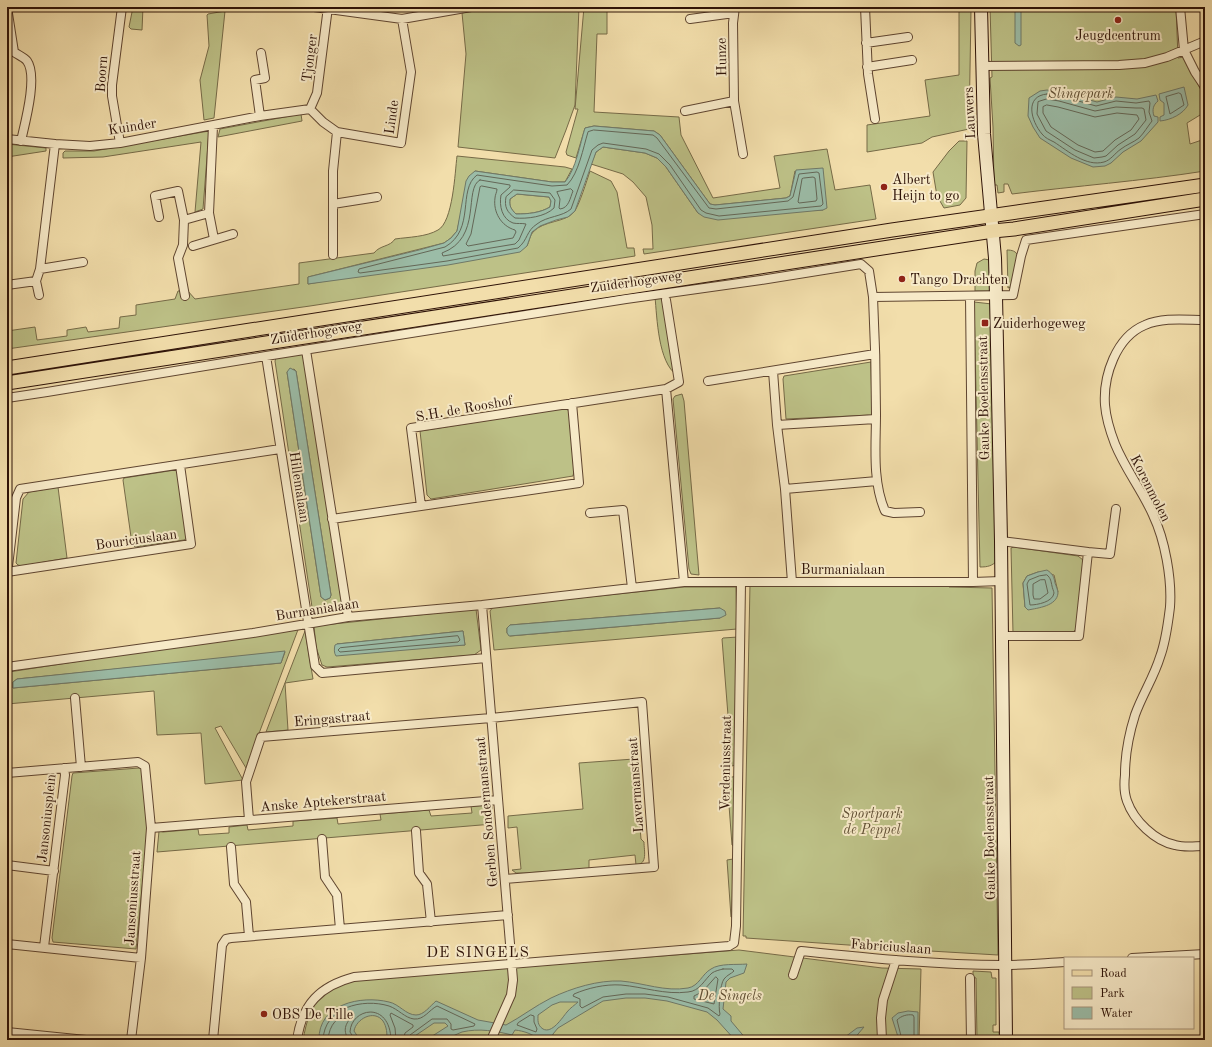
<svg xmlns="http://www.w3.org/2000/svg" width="1212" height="1047" font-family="'Old Standard TT',serif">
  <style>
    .green { fill: #bdc187; stroke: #766a47; fill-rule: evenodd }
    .water { fill: #9bbca7; stroke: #6f7867; fill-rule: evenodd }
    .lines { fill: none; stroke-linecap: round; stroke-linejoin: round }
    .shore { stroke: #646757; stroke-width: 1 }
    .street-casing { stroke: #5f4530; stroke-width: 10 }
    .secondary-casing { stroke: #2e1207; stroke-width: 14 }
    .primary-casing { stroke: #2e1207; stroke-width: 15 }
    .street { stroke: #f7eac8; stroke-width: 8 }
    .secondary { stroke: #f7eac8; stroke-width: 12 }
    .primary { stroke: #f2deab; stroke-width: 13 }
    .poi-dot { fill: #8f2418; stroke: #f7eac8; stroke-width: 1.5 }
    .labels { text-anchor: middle; stroke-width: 4; stroke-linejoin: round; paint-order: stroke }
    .poi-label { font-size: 14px; fill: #2e1207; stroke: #f7eac8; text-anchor: start }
    .street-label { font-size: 14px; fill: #2e1207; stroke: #f7eac8 }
    .park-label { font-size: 14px; font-style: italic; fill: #604f34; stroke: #f7eac8 }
    .neighbourhood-label { font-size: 15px; letter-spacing: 1px; fill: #2e1207; stroke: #f7eac8 }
  </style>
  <rect width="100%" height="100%" fill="#f2deab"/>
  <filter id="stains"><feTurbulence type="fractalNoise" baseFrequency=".005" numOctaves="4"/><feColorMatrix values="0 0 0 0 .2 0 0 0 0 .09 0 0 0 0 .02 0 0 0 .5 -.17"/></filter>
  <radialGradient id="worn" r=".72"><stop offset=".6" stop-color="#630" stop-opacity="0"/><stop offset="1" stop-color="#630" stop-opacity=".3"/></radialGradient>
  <!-- green -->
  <path class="green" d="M133 7H143L142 30 131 29 129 27Z
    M491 7H579L575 105 566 130 555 158 458 147 466 54 462 13Z
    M584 7H607V34H597L594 112 679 117 681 135 713 198 780 188 774 156 827 149 835 190 870 185 876 219 644 254 643 249H653L652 225 646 197 633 182 623 174 591 164 596 152 603 147 645 153 657 158 666 167 698 213 823 210 795 171 790 196 786 198 715 205 710 204 660 135 654 131 594 126 585 128 576 158 567 155 566 152 578 109H575Z
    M959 7H971V10L969 129 932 137 922 143 867 152V125L930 116 925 80 959 75Z
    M990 7H1176L1178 58 1184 57 1205 98V112L1187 123 1190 144 1205 139V171C1141 181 1076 186 1012 194L1008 184H1004V192L998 193 997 185H994L993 127 990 78 992 77Z
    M225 11 214 118 204 120 200 80 209 46 207 15 208 14Z
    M301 114 302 121 218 137 220 129Z
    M209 131 203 209 195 212 201 142 103 157 63 158V153L65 151H94Z
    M959 141H967L966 198 960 205 944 208 937 196 933 172 949 151Z
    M7 144 46 148V151L7 157Z
    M457 156 565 167 572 169 565 182H552L475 171 462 209 457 231 451 238 444 243 308 277V284L527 246C529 242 530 235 533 232 544 220 565 223 574 212 579 206 587 180 590 171L611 181 617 192 627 248H634L635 256 310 306 7 349V331L35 327 37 340 67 336V330L86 327 88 332 119 328 120 317 136 315V305L175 299 178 291 187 290 195 299 299 284V263L374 253C380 245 390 247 395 239 409 237 426 237 438 230 453 222 455 172 457 156Z
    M517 194 549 197 551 201 550 207C540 213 528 214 516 214 511 209 509 207 510 199Z
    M1007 250C1012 250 1016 251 1018 256L1011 287 1008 288Z
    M984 259 990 260 992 290 990 291H975V271L977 263Z
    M665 296 677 375C658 363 657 317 655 297Z
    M974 302 992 304 998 560C992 566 988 567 980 567Z
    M305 354 344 608 314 611 312 607 275 361 276 358ZM294 369 296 371 331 595 330 598 325 600 321 597 287 372Z
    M871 362 872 415 786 419 783 379 784 376Z
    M682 394 684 401 699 575 691 574 689 569 673 399 675 396Z
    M565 408 569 411 574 471 573 476 431 499 427 495 420 431Z
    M175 470 178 473 187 538 184 540 135 547 132 544 123 480 124 478Z
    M58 487 67 558 22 566 18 565 16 563 23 499 29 492Z
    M1014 547 1078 556 1083 560 1077 628 1072 633H1013L1011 548ZM1038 572 1054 575 1058 592 1025 607 1023 583 1027 576Z
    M750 584 886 586 949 585V587L992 588 998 955 930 951V952L863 946 746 938V936H743Z
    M684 587H736L737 629 494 650 490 611 493 607ZM720 608V618L510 636 507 633V628L510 625Z
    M476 609 481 650 474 655 327 667 322 665 316 647 314 626ZM463 631 465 645 337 644Z
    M299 627 246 768 221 726 215 728 243 780 205 784 201 733 157 735 154 691 7 704V674L9 672ZM285 652 281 663 13 688V682L17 679Z
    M305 631 313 679 285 683 288 730 266 732Z
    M738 637 735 765 732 766 722 639 723 638Z
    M634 759 641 839 644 842C644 851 648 864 636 865L635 855 589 860V869L524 873H516L512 870 521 869 517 827 508 828V816L583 809 579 763Z
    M139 768 142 769 147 824 146 849 136 949 53 942 52 938 72 776 73 773Z
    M735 776 734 846 732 845 727 779Z
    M489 805 492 806 493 824 157 852 159 831 163 832 198 829 199 835 229 833V827L247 825 248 830 293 826V821L337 818 338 824 381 820 380 814 429 810 431 816 472 813 471 806Z
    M733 859 732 917H731L727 860Z
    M739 950 882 968 921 969 919 1040H303C306 1024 311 1001 326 992 334 988 344 984 352 980Z
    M973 971 991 972 992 978H996V1025H993V1032H999L1000 1040H977L976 978 973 977Z
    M7 1036 31 1038V1040H7Z"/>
  <!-- water -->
  <path class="water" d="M1015 7H1021V45L1019 46 1015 43Z
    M1184 87 1188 105C1183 114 1171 120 1160 121V117L1164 115V103L1160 100 1159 94Z
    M1047 90 1061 92 1097 102 1116 97 1137 99 1156 95 1158 101C1153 105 1152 110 1154 116L1158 117V122L1141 141 1123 152 1111 163 1105 166 1093 167 1071 158 1040 138 1033 127 1028 116 1029 98 1040 91Z
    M594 126 654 131 660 135 710 204 715 205 786 198 790 196 796 170 823 168 827 208 823 210 718 220 704 217 698 213 666 167 657 158 645 153 603 147 596 152 575 211 568 217 556 220 540 226 532 232 527 246 520 252 448 265 308 284V277L419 250 444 243 451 238 457 231 466 181 469 176 475 171 552 182H565C576 169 580 144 585 128ZM517 194 549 197 551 201 550 207C540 213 528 214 516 214 511 209 509 206 510 199Z
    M290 368 296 371 331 595 330 598 325 600 321 597 287 372Z
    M1047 570C1053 574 1054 577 1055 583 1056 586 1058 590 1058 593 1057 606 1038 608 1028 610L1025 607 1023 583 1027 576 1038 572Z
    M720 608 725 611 726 615 720 618 509 636 507 633V628L510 625Z
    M463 631 465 645 336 656C334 653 334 649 335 645L337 644Z
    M285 651 281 663 13 688V682L17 679Z
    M747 964 744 973 730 978 726 982 723 1009 731 1016V1021L747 1040H735L717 1020 707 1012 667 1001 645 998H626L603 1001 558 1028 553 1034 552 1040H539C533 1034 524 1031 515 1030L512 1035C496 1031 479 1028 462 1032 456 1034 449 1039 442 1040 437 1041 432 1040 426 1040L448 1026 445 1023H434L409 1040H387C387 1034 387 1027 383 1021 374 1009 356 1019 354 1031L360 1040H319C318 1004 361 995 389 1002 399 1004 406 1015 416 1015 424 1015 430 1006 436 1001L478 1020 506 1025C521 1017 535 1006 551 998 572 988 598 980 621 981 644 983 665 992 688 988 699 986 702 974 711 969 720 963 736 965 747 964ZM560 1002H578C575 1005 570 1008 567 1012 562 1018 552 1034 543 1029 537 1025 538 1020 538 1015L552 1005Z
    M908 1011 918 1012V1040H899L892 1018 898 1013Z
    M864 1027 853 1040H841L857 1028Z"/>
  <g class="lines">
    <!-- shore -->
    <path class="shore" d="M1179 93 1181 94 1184 105 1170 114 1166 97Z
      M1047 94 1061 96 1096 106 1116 101 1136 103 1149 101 1150 103 1149 112 1152 121C1148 126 1144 133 1139 138 1134 142 1126 145 1121 149 1115 153 1111 160 1104 162 1086 167 1068 151 1054 142 1050 140 1045 138 1042 134 1031 121 1024 96 1047 94Z
      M1047 99 1059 101 1095 111 1116 107 1136 108H1142L1144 109 1146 120 1135 134 1118 145 1106 156 1102 157 1094 158 1075 150 1046 131 1037 114 1038 102Z
      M1047 105 1058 107 1095 117 1117 113 1137 115 1139 119 1131 130 1115 140 1103 151 1095 152 1078 145 1051 127 1043 113V107Z
      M594 130 653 135 657 138 709 208 716 209 788 201 793 197 799 174 817 172 819 173 823 204 821 206 719 216 706 213 701 210 670 165 659 154 646 149 603 143 598 145 592 150 571 209C562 217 547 216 537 224 526 231 528 240 518 248L447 261 360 273 358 272 359 269 445 247C476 229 457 190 477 175L552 186 567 185C579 173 583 148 588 132Z
      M804 178 813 177 815 178 817 199 816 201 799 203 798 202 802 179Z
      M480 180 510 185V187L501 195C499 206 502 219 513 223 517 224 522 223 526 224L519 240 515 244 443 256 442 253C483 238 463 188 480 180Z
      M482 186 497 189C497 192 495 195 495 198 493 212 501 226 515 230L516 232 513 238 468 246 466 244 471 234 480 187Z
      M571 189 573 191C570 198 569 208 560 209L559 208 560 199 557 192Z
      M514 190 550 193 555 200 554 208C545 217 527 219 515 218 507 212 504 207 506 197Z
      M1047 575C1051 578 1051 582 1052 586 1052 587 1054 592 1054 593 1053 602 1037 605 1030 605L1027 584 1029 580 1039 576Z
      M1045 580 1048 593 1040 599H1034L1033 595V584L1040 580Z
      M458 636 460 640 458 642 340 652 338 650 340 648Z
      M723 969H732L734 971C731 974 727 975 724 979 720 984 718 1008 720 1014L719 1016 708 1008 668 997 645 994H626L603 997 582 1008 580 1006V999L573 996 574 994C588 988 605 984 621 985 644 987 665 995 688 992 700 991 704 980 712 973 715 971 719 970 723 969Z
      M716 977 718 979 714 1004 694 999V996L702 992Z
      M531 1015 534 1016V1022L537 1029 536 1032 517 1025 518 1023Z
      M323 1040C324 1007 363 998 389 1006 398 1009 405 1018 414 1019 424 1020 429 1010 437 1006L475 1024 474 1026 453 1030 451 1029V1024L447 1019H432L410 1035 408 1040
      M328 1040C329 1024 338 1016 352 1011L354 1014C347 1022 341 1029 349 1040
      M355 1040 350 1032C351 1008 390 1000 391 1040
      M396 1040 395 1028 390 1015 391 1013 413 1025V1027L405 1033 403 1040
      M902 1040 897 1020C901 1016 907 1014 913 1015L914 1017V1040"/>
    <!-- street casing -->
    <g class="street-casing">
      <path id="street" d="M7 7 14 52C18 55 24 57 27 61 38 76 25 123 21 141
        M314 7 402 19 471 7
        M735 7 733 23 734 101 743 154
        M865 7 868 74 875 119
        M1180 7 1184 50 1195 72 1205 87
        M690 19 734 13
        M866 43 908 37
        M982 66 1119 65 1145 63 1167 57 1205 41
        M867 67 912 60
        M310 109 323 122 337 132 401 143 411 72 402 19
        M310 109 317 93 328 7
        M685 111 734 101
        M260 116 255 80 265 78 261 53
        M7 139 55 144 90 146 120 143 260 116 310 109
        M120 143 112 96V85L122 7
        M333 204 377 197
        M209 213 214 239
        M159 217 155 196 178 191 184 220
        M193 246 233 234
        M333 255V171L337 132
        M40 269 83 262
        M7 285 36 281
        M39 295 36 281 40 269 55 144
        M185 296 178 258 183 245 184 220 209 213 213 126
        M970 296 973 582
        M873 297C875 336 876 375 876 414 876 445 872 481 885 511L894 513 920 512
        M666 300 679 382 666 389 684 582
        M1205 320C1186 320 1163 317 1145 325 1116 337 1103 376 1105 405 1106 418 1110 431 1115 444 1125 469 1142 490 1153 515 1165 540 1172 579 1170 607 1168 623 1166 641 1160 657 1154 677 1142 695 1135 715 1129 734 1125 755 1125 775 1124 784 1124 793 1127 801 1134 821 1155 841 1175 845 1185 848 1195 846 1205 846
        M306 350 348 617
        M266 356 315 666 322 673 486 658
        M773 371 777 425 785 489 792 582
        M708 381 875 354
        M7 398 47 392 266 356 626 299 761 280 861 264 869 271 873 297 1013 295 1021 256 1026 240 1205 214
        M777 425 876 419
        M785 489 877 481
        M421 506 411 428 666 389
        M590 513 623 510 632 588
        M332 519 579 483 572 403
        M1001 541 1088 552 1079 636H1002
        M1088 552 1110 554 1116 509
        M7 572 191 544 180 465
        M7 575 16 498 20 489 280 449
        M482 605 513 980 511 995 491 1040
        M7 667 253 633 348 617 482 605 684 582H973L1001 581
        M75 698 81 767
        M7 773 138 762 145 766 151 828 141 958 131 1040
        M249 820 246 782 261 737 491 718 642 702 654 867 505 879
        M151 828 498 800
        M416 831 419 873 427 884 431 922
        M322 839 325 877 337 895 340 929
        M231 847 234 884 246 902 249 936
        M7 865 54 871
        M7 944 141 958
        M44 947 65 775 64 768
        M1132 958 1205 954
        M793 975 801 951C869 958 936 965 1004 965 1024 965 1045 963 1065 962
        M970 978 971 1040
        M7 1032 86 1040
        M213 1040 222 945 226 939 231 938 508 915
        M297 1040C302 1004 320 986 354 977L729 946 734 943 736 926 741 583
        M882 1040 881 1018 883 1000 896 960"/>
    </g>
    <!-- secondary casing -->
    <g class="secondary-casing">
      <path id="secondary" d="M981 7 984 134 995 258 996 296 1001 541 1006 1040"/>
    </g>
    <!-- primary casing -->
    <g class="primary-casing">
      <path id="primary" d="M7 368 892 230 1205 185
        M7 383 993 231 1014 229 1205 199"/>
    </g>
    <!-- street -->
    <use href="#street" class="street"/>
    <!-- secondary -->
    <use href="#secondary" class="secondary"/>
    <!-- primary -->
    <use href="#primary" class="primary"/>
  </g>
  <!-- markers -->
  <g class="poi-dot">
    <circle cx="1118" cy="20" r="4"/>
    <circle cx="884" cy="187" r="4"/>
    <circle cx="902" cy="279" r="4"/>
    <rect x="981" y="319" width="8" height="8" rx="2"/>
    <circle cx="264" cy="1014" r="4"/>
  </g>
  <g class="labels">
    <!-- poi labels -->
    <g class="poi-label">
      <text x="1118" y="40" text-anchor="middle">Jeugdcentrum</text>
      <text x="892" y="184">Albert<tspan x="892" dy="16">Heijn to go</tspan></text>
      <text x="910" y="284">Tango Drachten</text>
      <text x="993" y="328">Zuiderhogeweg</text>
      <text x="272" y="1019">OBS De Tille</text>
    </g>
    <!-- street labels -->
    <g class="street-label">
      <text transform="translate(721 57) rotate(-91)" y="5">Hunze</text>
      <text transform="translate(309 58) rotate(-83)" y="5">Tjonger</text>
      <text transform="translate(101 74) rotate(-86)" y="5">Boorn</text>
      <text transform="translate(969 113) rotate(-93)" y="5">Lauwers</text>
      <text transform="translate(391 117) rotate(-82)" y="5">Linde</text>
      <text transform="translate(132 126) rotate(-9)" y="5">Kuinder</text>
      <text transform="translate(636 281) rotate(-8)" y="5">Zuiderhogeweg</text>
      <text transform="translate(316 332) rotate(-9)" y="5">Zuiderhogeweg</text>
      <text transform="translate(983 398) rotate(-91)" y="5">Gauke Boelensstraat</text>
      <text transform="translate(464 408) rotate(-10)" y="5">S.H. de Rooshof</text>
      <text transform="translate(300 487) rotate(81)" y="5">Hillemalaan</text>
      <text transform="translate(1151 488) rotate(63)" y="5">Korenmolen</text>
      <text transform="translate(136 539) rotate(-8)" y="5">Bouriciuslaan</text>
      <text x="843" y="574">Burmanialaan</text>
      <text transform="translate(317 609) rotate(-9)" y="5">Burmanialaan</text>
      <text transform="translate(332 718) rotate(-5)" y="5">Eringastraat</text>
      <text transform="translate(725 763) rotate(-89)" y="5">Verdeniusstraat</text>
      <text transform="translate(635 785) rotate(-94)" y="5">Lavermanstraat</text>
      <text transform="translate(323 801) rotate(-5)" y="5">Anske Aptekerstraat</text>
      <text transform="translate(486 812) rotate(-95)" y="5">Gerben Sondermanstraat</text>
      <text transform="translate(46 818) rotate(-84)" y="5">Jansoniusplein</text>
      <text transform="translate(989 838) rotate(-91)" y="5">Gauke Boelensstraat</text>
      <text transform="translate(132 898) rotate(-86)" y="5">Jansoniusstraat</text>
      <text transform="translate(891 946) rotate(4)" y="5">Fabriciuslaan</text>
    </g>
    <!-- park labels -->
    <g class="park-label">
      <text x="1081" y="98">Slingepark</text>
      <text x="872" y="818">Sportpark<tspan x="872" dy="16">de Peppel</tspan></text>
      <text x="730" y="1000">De Singels</text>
    </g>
    <!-- neighbourhood labels -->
    <g class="neighbourhood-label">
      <text x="478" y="957">DE SINGELS</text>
    </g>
  </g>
  <!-- margin -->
  <rect width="1212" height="1047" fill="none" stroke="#f2deab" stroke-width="24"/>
  <rect x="8" y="8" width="1196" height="1031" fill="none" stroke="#2e1207" stroke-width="2"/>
  <rect x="12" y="12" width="1188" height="1023" fill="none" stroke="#2e1207"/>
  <!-- legend -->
  <rect x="1064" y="957" width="130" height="72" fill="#f7eac8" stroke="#a7947b"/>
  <rect x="1072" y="970" width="20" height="6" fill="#f2deab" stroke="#a7947b"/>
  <text x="1100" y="977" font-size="12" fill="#2e1207">Road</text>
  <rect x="1072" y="987" width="20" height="12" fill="#bdc187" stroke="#a7947b"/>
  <text x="1100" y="997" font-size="12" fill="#2e1207">Park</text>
  <rect x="1072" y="1007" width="20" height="12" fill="#9bbca7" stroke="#a7947b"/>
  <text x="1100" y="1017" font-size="12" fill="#2e1207">Water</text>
  <rect width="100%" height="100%" filter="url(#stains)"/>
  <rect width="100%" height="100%" fill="url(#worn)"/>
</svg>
